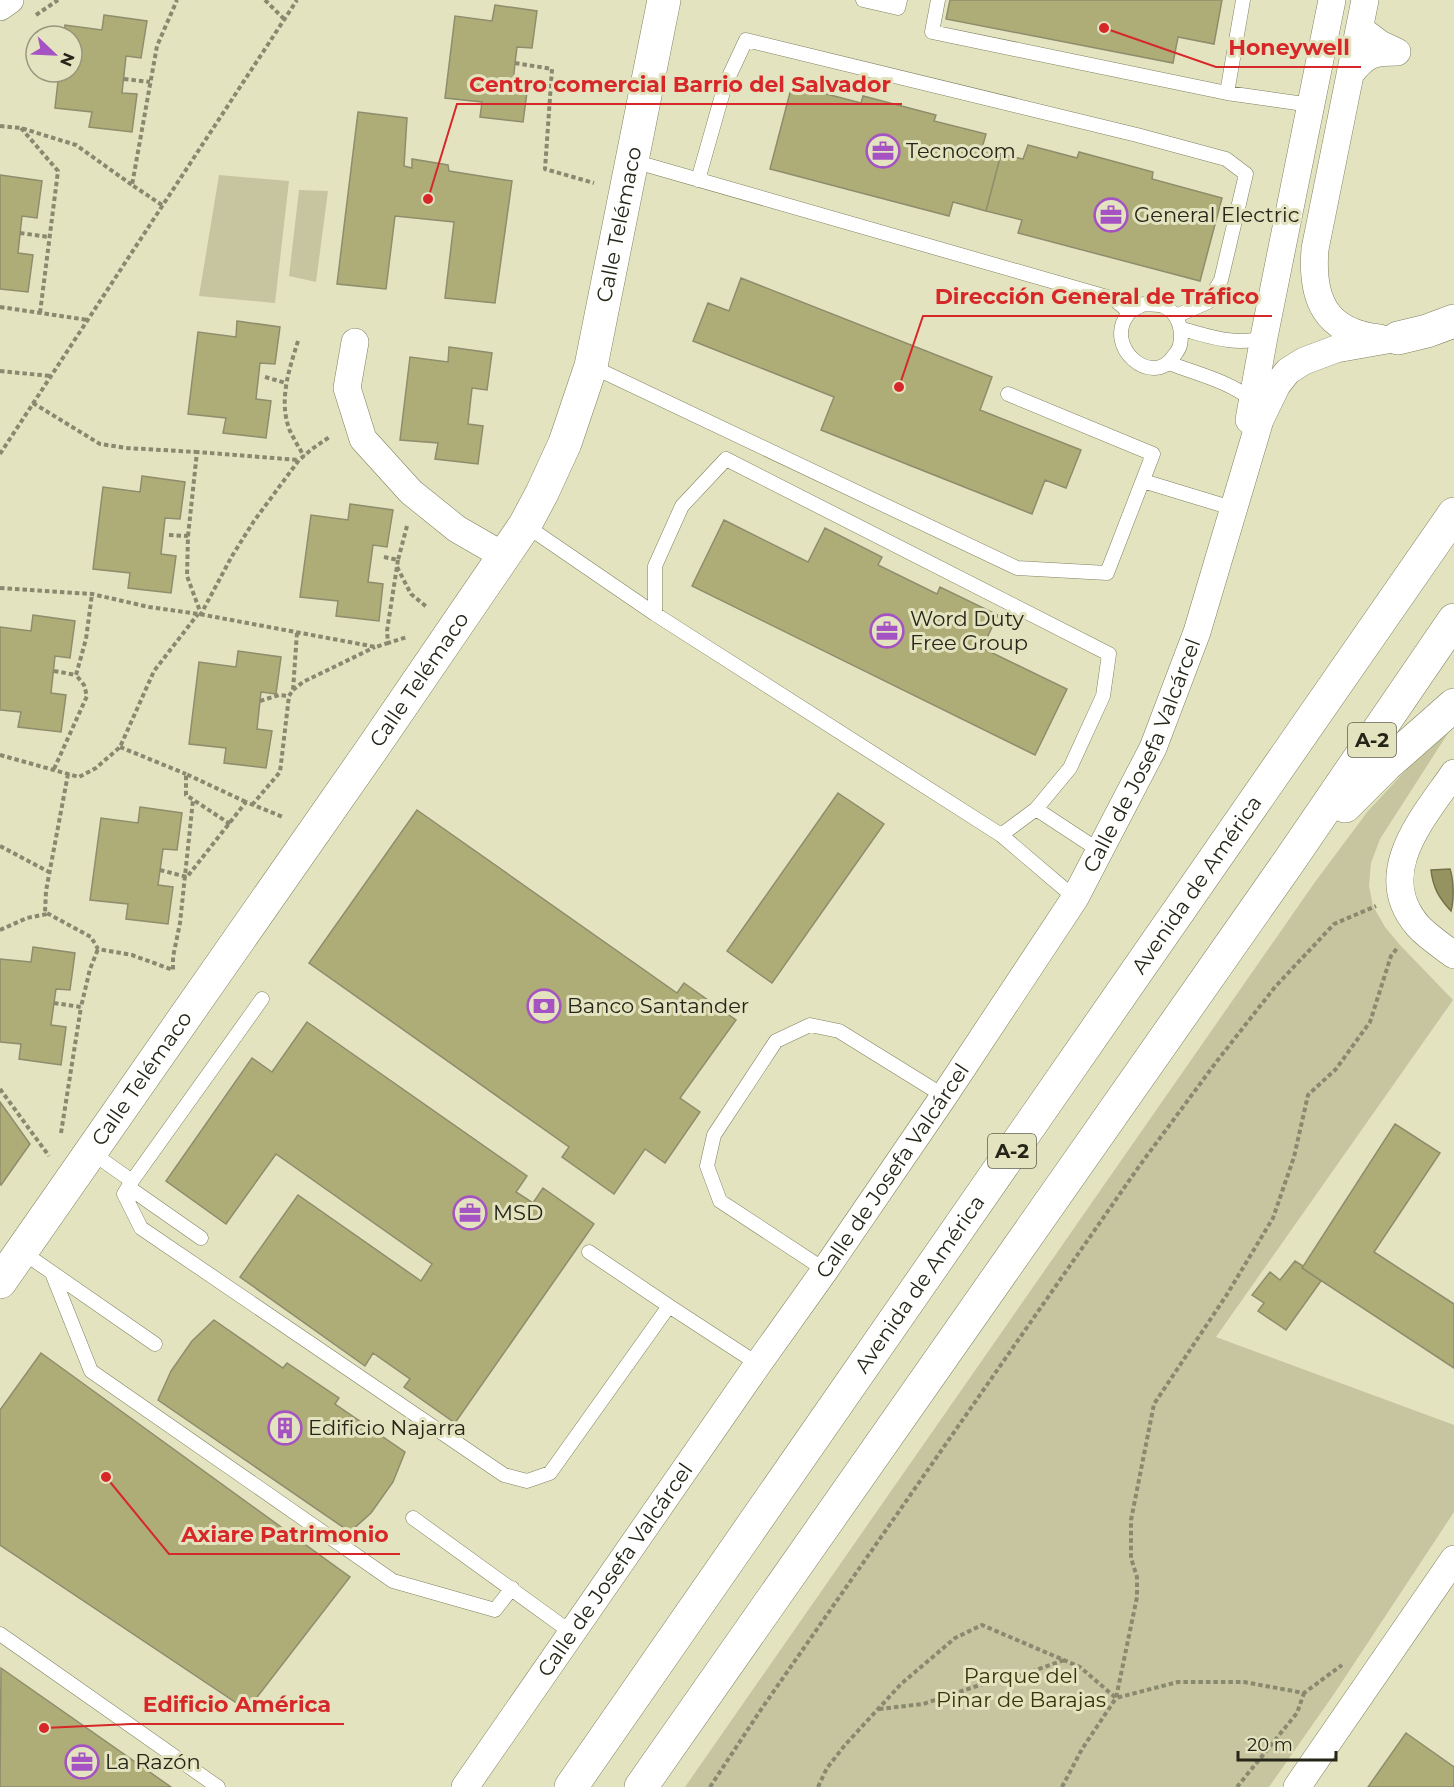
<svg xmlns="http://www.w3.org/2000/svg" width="1454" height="1787" font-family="Montserrat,sans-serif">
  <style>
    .green { fill: #c6c59f }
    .water { fill: #95935f; stroke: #73724a; stroke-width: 1.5 }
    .building { fill: #aeac77; stroke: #8e8d6c; stroke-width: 1.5 }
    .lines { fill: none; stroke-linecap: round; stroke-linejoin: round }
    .service-casing { stroke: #818060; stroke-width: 15 }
    .minor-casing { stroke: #818060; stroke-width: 28 }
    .tertiary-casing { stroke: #818060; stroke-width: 34 }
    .motorway-casing { stroke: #818060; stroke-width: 34 }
    .path { stroke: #898970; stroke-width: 4; stroke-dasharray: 4.5 3; stroke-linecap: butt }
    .service { stroke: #fff; stroke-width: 14 }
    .minor { stroke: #fff; stroke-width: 27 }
    .tertiary { stroke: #fff; stroke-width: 33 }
    .motorway { stroke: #fff; stroke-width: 33 }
    .labels { text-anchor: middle; stroke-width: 6; stroke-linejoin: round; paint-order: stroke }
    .shield { fill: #e4e3c0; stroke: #5e5e4a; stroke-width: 1.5 }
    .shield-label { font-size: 20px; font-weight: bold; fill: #252518 }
    .poi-label { font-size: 21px; fill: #252518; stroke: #e4e3c0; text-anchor: start }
    .street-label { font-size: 21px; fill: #252518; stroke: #e4e3c0 }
    .park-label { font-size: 21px; fill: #363408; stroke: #e4e3c0 }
    .leader { fill: none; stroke: #d62828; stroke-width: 2 }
    .callout-dot { fill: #d62828; stroke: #e4e3c0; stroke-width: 2 }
    .callout-label { font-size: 22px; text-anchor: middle; font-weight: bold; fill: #d62828; stroke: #e4e3c0; stroke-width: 6; stroke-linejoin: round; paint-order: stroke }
  </style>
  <rect width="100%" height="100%" fill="#e4e3c0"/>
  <!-- green -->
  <path class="green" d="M219 175 289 181 275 303 199 296Z
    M299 190 328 191 316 282 289 276Z
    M1452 727 1380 839 1371 863 1369 886 1373 906 1385 927 1400 945 1453 1000 1216 1337 1454 1425V1512L1334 1694 1269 1787H685L1315 882 1368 811 1420 755Z"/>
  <!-- water -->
  <path class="water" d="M1450 869C1454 881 1454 900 1451 911 1439 898 1433 888 1431 870Z"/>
  <!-- building -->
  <path class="building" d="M950 0H1222L1214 44 1178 37 1173 63 946 19Z
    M495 5 537 11 532 48 517 47 515 63 513 83 528 85 523 122 480 117 482 102 445 98 455 16 492 21Z
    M104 15 147 21 141 58 126 56 122 93 137 94 132 132 89 127 92 112 55 108 59 72H72V36H64L65 25 102 30Z
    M792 85 861 103 863 96 936 115 934 121 986 134 982 148 1001 154 986 211 953 202 949 216 770 169Z
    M358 112 407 118 404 166 412 168V159L448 165 449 171 512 181 495 303 445 298 454 222 395 216 386 289 337 284Z
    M1028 145 1077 158 1079 152 1153 172 1152 179 1222 198 1200 281 1018 233 1022 220 986 211 1001 154 1023 159Z
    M0 175 42 181 37 218 22 216 18 253 33 255 28 292 0 289Z
    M741 278 992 377 980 410 1081 450 1066 488 1045 480 1032 514 821 430 834 397 693 341 708 303 729 311Z
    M237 321 280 327 275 364 260 363 256 399 271 401 266 438 223 433 226 418 188 414 198 332 236 337Z
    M449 347 492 353 487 390 472 388 468 424 483 426 478 464 435 459 438 443 400 440 410 357 448 362Z
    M142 476 185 482 180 519 165 518 161 554 176 556 171 593 128 588 130 573 93 569 103 487 140 492Z
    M350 504 393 510 387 547 373 545 368 582 383 584 379 621 336 616 338 601 300 597 311 515 348 520Z
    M724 520 808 562 825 528 882 557 878 565 937 594 940 587 998 615 982 648 1067 689 1035 755 692 586Z
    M33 615 75 621 70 658 55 656 51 693 66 695 61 732 18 727 21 712 0 710V627L31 631Z
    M238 651 281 657 276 694 261 692 260 701 257 729 272 731 266 768 224 763 226 748 189 744 199 662 236 667Z
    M838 793 884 824 772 983 727 951Z
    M140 807 182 813 177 850 163 849 158 885 173 887 168 924 126 919 128 904 90 900 101 818 138 823Z
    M417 810 677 993 684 983 736 1020 680 1098 700 1112 665 1163 645 1149 614 1194 562 1157 569 1147 309 963Z
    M33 947 75 953 70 990 56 989 54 1003 51 1025 66 1027 61 1065 19 1059 21 1044 0 1042V959L31 962Z
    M307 1022 527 1176 516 1192 533 1203 543 1188 594 1224 455 1423 404 1387 410 1379 373 1353 365 1366 240 1277 298 1195 421 1281 432 1264 276 1154 226 1224 166 1181 252 1058 272 1072Z
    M0 1102 30 1144 1 1185 0 1184Z
    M1395 1124 1440 1153 1374 1252 1454 1304V1368L1302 1268Z
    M1295 1261 1303 1266 1302 1268 1321 1281 1286 1330 1258 1311 1264 1303 1252 1295 1270 1272 1280 1280Z
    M214 1320 283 1368 287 1363 339 1398 335 1404 405 1452 393 1482 371 1513 350 1532 158 1400 171 1371 192 1341Z
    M41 1353 350 1577 247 1710 0 1545V1410Z
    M1 1668 171 1787H0Z
    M1406 1733 1454 1767V1787H1368Z"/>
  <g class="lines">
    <!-- service casing -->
    <g class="service-casing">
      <path id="service" d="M863 0 898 8 900 0
        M938 0 932 32 1227 93 1311 105
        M1227 93 1243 0
        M633 161 1114 299 1129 312
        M698 180 725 85 746 40 1137 135 1226 159 1246 174 1221 280 1208 302 1176 316
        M1144 304C1150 305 1158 304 1163 306 1179 313 1183 330 1180 345 1179 350 1176 353 1173 357 1152 388 1103 347 1128 314 1132 309 1139 307 1144 304Z
        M1182 329C1209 336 1237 347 1264 337
        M1169 363C1197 374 1229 381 1252 400
        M591 366 1017 568 1107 573 1153 454 1008 394
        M1143 481 1235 509
        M525 525 655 614 1001 835 1036 809 1070 768 1103 696 1109 654 726 459 682 506 655 566V614
        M1036 809 1100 851
        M1001 835 1075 898
        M91 1152 132 1181 124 1194 141 1228 504 1475 527 1481 550 1473 669 1306 758 1364
        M132 1181 262 999
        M128 1187 201 1238
        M21 1251 155 1344
        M589 1252 669 1306
        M825 1270 720 1201 707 1166 714 1135 776 1041 810 1025 839 1031 944 1096
        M52 1273 91 1371 393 1581 495 1610 512 1588
        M413 1518 572 1633
        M0 1634 218 1787"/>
    </g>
    <!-- minor casing -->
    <g class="minor-casing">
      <g id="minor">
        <path d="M1365 0 1315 249C1311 299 1325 332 1379 338"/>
        <path d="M0 7 10 0"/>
        <path d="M1351 73C1366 54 1373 52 1397 52L1380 44 1360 29"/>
        <path d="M355 342 347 388 363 439 411 492 457 529 504 556"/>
        <path d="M1249 420 1264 337 1332 0"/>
        <path d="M1454 773C1424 817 1372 873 1418 926 1428 937 1442 946 1454 955"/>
        <path id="s1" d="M465 1787 758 1364 825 1270 944 1096 1075 898 1153 748 1197 632 1260 420 1277 385 1288 371 1304 361 1336 349 1398 338"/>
        <path d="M1297 1787 1454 1559"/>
      </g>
    </g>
    <!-- tertiary casing -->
    <g class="tertiary-casing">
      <g id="tertiary">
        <path id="s2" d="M0 1282 374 746 525 525 542 493 565 443 591 366 664 0"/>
      </g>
    </g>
    <!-- motorway casing -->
    <g class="motorway-casing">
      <g id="motorway">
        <path d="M1398 338 1427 331 1454 321"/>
        <path d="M1345 806 1386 765 1454 705"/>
        <path id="s3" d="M571 1787 1454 514"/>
        <path d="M641 1787 1290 860 1454 620"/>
      </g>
    </g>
    <!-- path -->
    <path class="path" d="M265 0 284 19
      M36 15 58 0
      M515 63 552 69 545 169 594 183
      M124 79 150 82
      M0 126 21 128 76 145 132 185
      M21 128 58 171 40 313
      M162 205 132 185 157 46 177 0
      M20 233 49 237
      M0 307 88 320
      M298 341C289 370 278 401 290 431 294 439 299 448 304 456
      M0 371 51 376
      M265 377 286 383
      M33 403 100 444 127 448 197 452
      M0 454 297 0
      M169 535 188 536 187 576 201 614 232 556 254 521 299 460 312 449 331 436
      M188 536 197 452 299 460
      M384 557 398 560 407 526
      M398 560 387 631 388 643 407 637
      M397 567 411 594 428 608
      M0 588 92 594 149 607 199 614 376 647 388 643
      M54 671 76 675 86 639 92 594
      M293 690 303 682 375 647
      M260 701 279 695 289 696 293 690 297 632
      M120 747 186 774
      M0 755 79 777 96 768 120 747 154 671 198 614
      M54 769 87 696 84 685 76 675
      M68 774 46 891 45 912 91 937 98 949 132 955 173 970V957L180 923 193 800
      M252 805 280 772 289 696
      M230 824 186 795V774L246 802
      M0 846 49 872
      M160 870 187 877 246 802 283 817
      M0 930 27 918 47 914
      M54 1003 81 1007 90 969 98 949
      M0 1089 49 1156
      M61 1133 81 1007
      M879 1709 923 1704 986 1683 1022 1675 1064 1660
      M710 1787 760 1711 1140 1165 1217 1061 1275 987 1334 924 1376 906
      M818 1787 827 1768 845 1745 901 1684 955 1638 982 1625 1080 1667 1116 1698 1178 1682H1244L1304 1693 1342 1665
      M1062 1787 1082 1749 1116 1698 1137 1597V1577L1131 1558V1520L1154 1404 1226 1296 1273 1218 1294 1157 1308 1095 1336 1069 1370 1022 1391 956 1398 947
      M1237 1787 1297 1713 1304 1693"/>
    <!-- service -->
    <use href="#service" class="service"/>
    <!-- minor -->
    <use href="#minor" class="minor"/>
    <!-- tertiary -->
    <use href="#tertiary" class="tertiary"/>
    <!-- motorway -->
    <use href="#motorway" class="motorway"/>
  </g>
  <!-- icons -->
  <defs>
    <g id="office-ring" transform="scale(1.725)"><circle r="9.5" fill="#e4e3c0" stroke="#a553c3" stroke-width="1.5"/><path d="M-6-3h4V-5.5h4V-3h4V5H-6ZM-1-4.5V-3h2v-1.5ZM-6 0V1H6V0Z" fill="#a553c3"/></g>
    <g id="bank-ring" transform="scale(1.725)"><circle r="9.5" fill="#e4e3c0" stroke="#a553c3" stroke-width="1.5"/><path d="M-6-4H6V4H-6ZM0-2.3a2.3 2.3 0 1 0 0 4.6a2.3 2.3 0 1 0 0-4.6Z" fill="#a553c3"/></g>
    <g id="building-ring" transform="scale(1.725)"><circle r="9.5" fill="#e4e3c0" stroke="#a553c3" stroke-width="1.5"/><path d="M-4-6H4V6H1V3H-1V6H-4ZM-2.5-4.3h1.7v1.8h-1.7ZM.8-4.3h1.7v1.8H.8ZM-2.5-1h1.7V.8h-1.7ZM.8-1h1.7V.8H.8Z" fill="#a553c3"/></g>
  </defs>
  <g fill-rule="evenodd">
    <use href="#office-ring" x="883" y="151"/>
    <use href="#office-ring" x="1111" y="215"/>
    <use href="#office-ring" x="887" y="631"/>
    <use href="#bank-ring" x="544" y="1006"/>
    <use href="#office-ring" x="470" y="1213"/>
    <use href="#building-ring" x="285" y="1428"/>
    <use href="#office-ring" x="82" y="1762"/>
  </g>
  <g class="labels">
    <!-- shield labels -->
    <g class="shield">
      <rect x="1348" y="723" width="48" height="34" rx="4.5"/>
      <rect x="988" y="1134" width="48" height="34" rx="4.5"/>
    </g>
    <g class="shield-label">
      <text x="1372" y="747">A-2</text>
      <text x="1012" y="1158">A-2</text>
    </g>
    <!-- poi labels -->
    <g class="poi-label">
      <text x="906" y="158">Tecnocom</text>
      <text x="1134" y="222">General Electric</text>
      <text x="910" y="626">Word Duty<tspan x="910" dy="24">Free Group</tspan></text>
      <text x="567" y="1013">Banco Santander</text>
      <text x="493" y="1220">MSD</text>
      <text x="308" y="1435">Edificio Najarra</text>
      <text x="105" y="1769">La Razón</text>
    </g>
    <!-- street labels -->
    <g class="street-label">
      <text dy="7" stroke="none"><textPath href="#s2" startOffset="1238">Calle Telémaco</textPath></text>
      <text dy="7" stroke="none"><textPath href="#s2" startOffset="734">Calle Telémaco</textPath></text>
      <text dy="7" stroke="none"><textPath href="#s1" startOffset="1236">Calle de Josefa Valcárcel</textPath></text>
      <text dy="7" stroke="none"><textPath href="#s3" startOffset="1098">Avenida de América</textPath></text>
      <text dy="7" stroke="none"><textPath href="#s2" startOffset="248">Calle Telémaco</textPath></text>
      <text dy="7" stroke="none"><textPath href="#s1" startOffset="750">Calle de Josefa Valcárcel</textPath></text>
      <text dy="7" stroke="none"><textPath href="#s3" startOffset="612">Avenida de América</textPath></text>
      <text dy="7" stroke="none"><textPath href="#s1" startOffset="264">Calle de Josefa Valcárcel</textPath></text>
    </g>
    <!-- park labels -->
    <g class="park-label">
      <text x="1021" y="1683">Parque del<tspan x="1021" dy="24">Pinar de Barajas</tspan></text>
    </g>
  </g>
  <!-- callouts -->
  <path class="leader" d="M1104 28L1216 67H1361M428 199L457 104H902M899 387L923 316H1272M106 1477L169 1554H400M44 1728L131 1724H344"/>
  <g class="callout-dot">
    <circle cx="1104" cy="28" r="6"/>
    <circle cx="428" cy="199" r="6"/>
    <circle cx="899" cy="387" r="6"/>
    <circle cx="106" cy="1477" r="6"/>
    <circle cx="44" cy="1728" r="6"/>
  </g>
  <g class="callout-label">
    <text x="1289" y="55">Honeywell</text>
    <text x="680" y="92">Centro comercial Barrio del Salvador</text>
    <text x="1097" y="304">Dirección General de Tráfico</text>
    <text x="285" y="1542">Axiare Patrimonio</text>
    <text x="237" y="1712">Edificio América</text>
  </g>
  <!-- north arrow -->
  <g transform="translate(54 54) rotate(113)"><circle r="28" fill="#e4e3c0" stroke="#98977d" stroke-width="1.5"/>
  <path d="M0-4.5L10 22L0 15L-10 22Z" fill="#a553c3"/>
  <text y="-9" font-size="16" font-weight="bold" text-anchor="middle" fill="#252518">N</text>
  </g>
  <!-- scale -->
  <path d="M1238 1751v9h98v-9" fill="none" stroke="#252518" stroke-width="3"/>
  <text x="1247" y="1751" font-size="18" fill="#252518" stroke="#e4e3c0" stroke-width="4.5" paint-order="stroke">20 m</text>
</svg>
